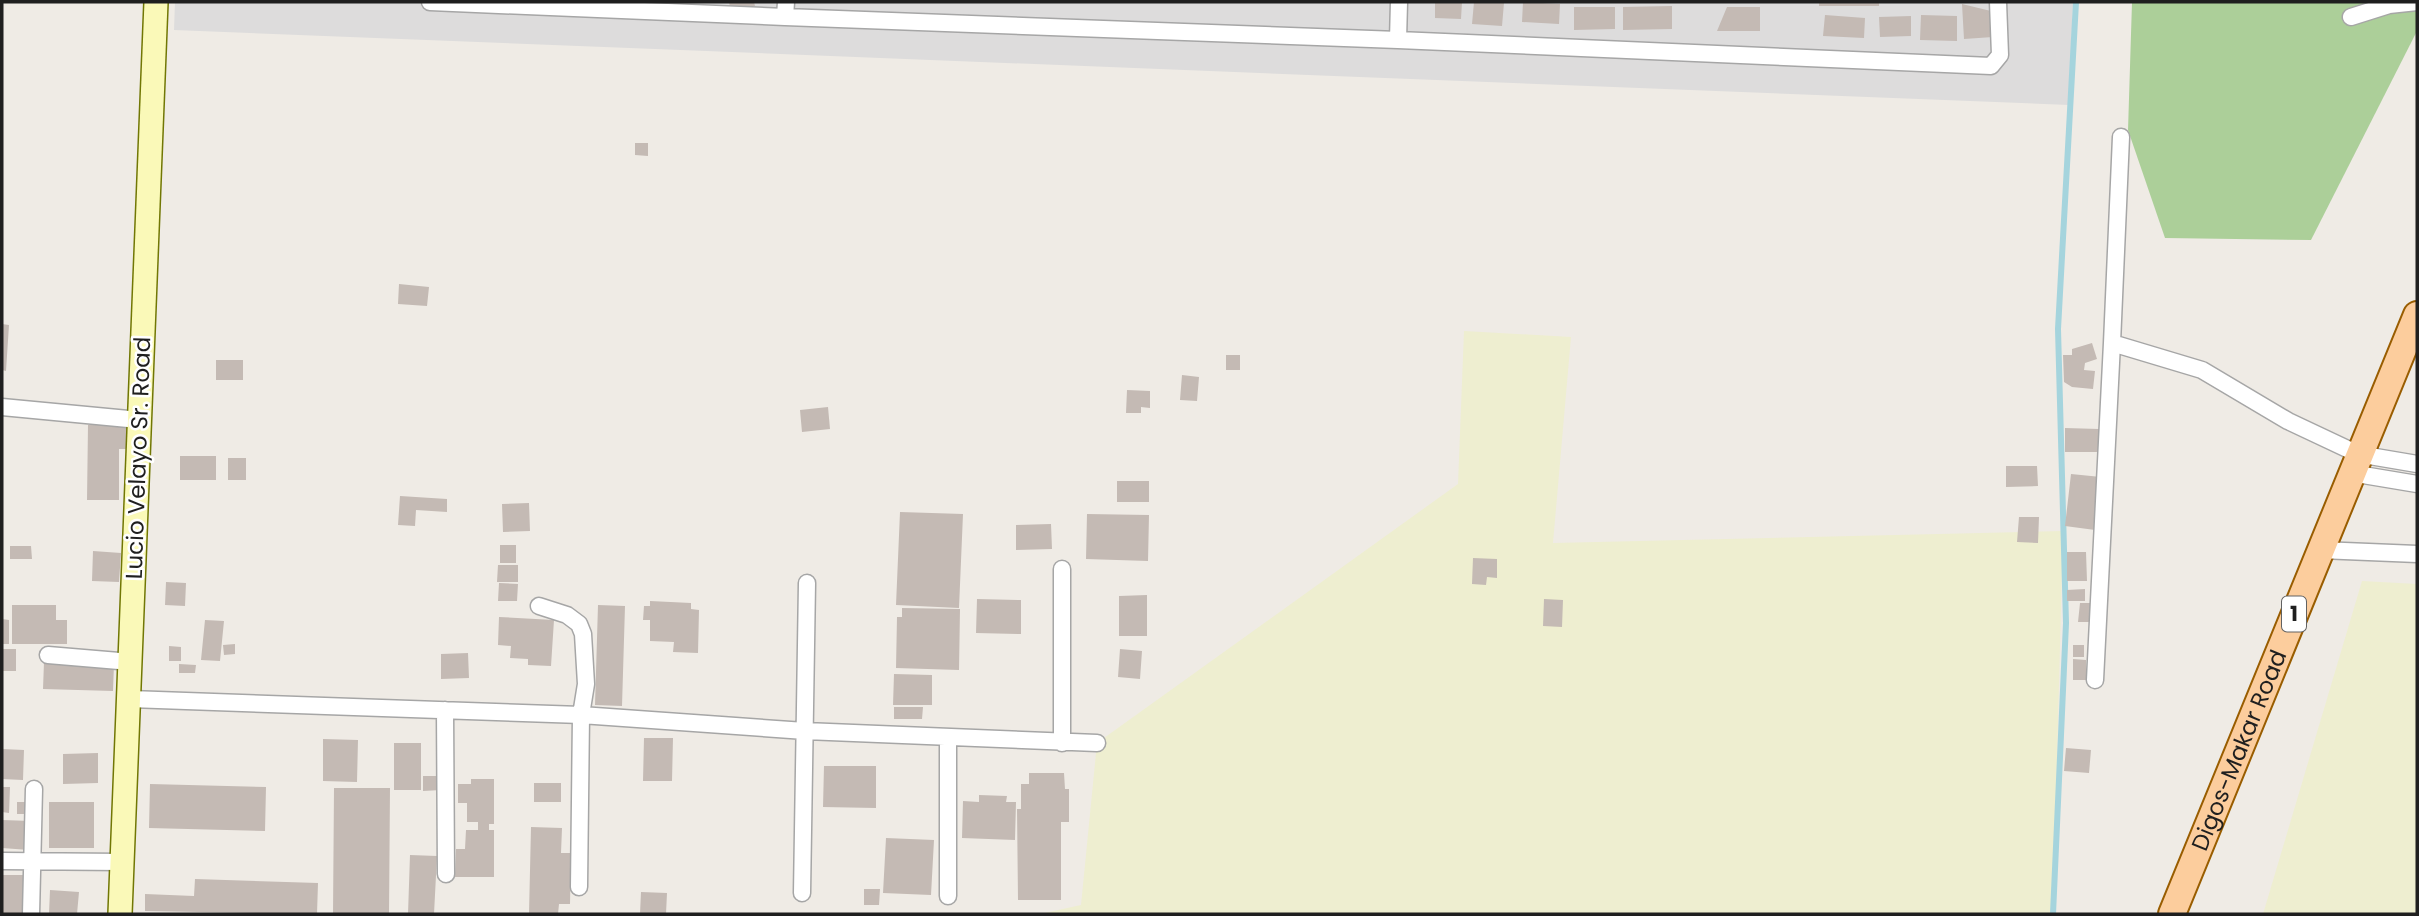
<svg xmlns="http://www.w3.org/2000/svg" width="2419" height="916" font-family="Poppins,sans-serif">
  <style>
    .residential { fill: #dddcdc }
    .farmland { fill: #eeeed0 }
    .forest { fill: #accf99 }
    .lines { fill: none; stroke-linecap: round; stroke-linejoin: round }
    .stream { stroke: #a5d4dd; stroke-width: 6 }
    .building { fill: #c4bab4 }
    .street-casing { stroke: #a6a6a6; stroke-width: 19 }
    .secondary-casing { stroke: #717704; stroke-width: 26 }
    .primary-casing { stroke: #995d00; stroke-width: 30 }
    .street { stroke: #fff; stroke-width: 16 }
    .secondary { stroke: #faf9b8; stroke-width: 23 }
    .primary { stroke: #fccd9d; stroke-width: 26 }
    .labels { text-anchor: middle; stroke-width: 5; stroke-linejoin: round; paint-order: stroke }
    .shield { fill: #fff; stroke: #626262; stroke-width: 2 }
    .shield-label { font-size: 21px; font-weight: bold; fill: #1f1f1f }
    .street-label { font-size: 23px; fill: #1f1f1f; stroke: #fff }
  </style>
  <rect width="100%" height="100%" fill="#efebe5"/>
  <!-- residential -->
  <path class="residential" d="M175 2H2073L2069 105 174 30Z"/>
  <!-- farmland -->
  <path class="farmland" d="M1464 331 1571 337 1553 543 2063 531 2053 914H1040L1081 905 1097 743 1458 484Z
    M2362 581 2417 584V914H2263Z"/>
  <!-- forest -->
  <path class="forest" d="M2132 2H2417V31L2311 240 2165 238 2128 130Z"/>
  <g class="lines">
    <!-- stream -->
    <path class="stream" d="M2053 914 2066 623 2058 329 2076 2"/>
  </g>
  <!-- building -->
  <path class="building" d="M729 2H754L755 6 730 7Z
    M1435 2H1462L1461 19 1435 18Z
    M1474 2 1504 3 1502 26 1472 24Z
    M1523 2 1560 4 1559 24 1522 22Z
    M1819 2H1879V6H1819Z
    M1962 4 1991 11 1993 37 1964 39Z
    M1672 6V29L1623 30V7Z
    M1574 7H1615V29L1574 30Z
    M1727 7H1760V31H1717Z
    M1825 15 1865 18 1864 38 1823 36Z
    M1921 15 1957 16V41L1920 40Z
    M1911 16V36L1880 37 1879 17Z
    M635 143H648V156L635 155Z
    M399 284 429 287 427 306 398 304Z
    M2 324 9 325 6 371 2 370Z
    M2092 343 2097 359 2085 363 2084 370 2095 371 2093 389 2072 387 2064 382 2063 355H2072V349Z
    M1226 355H1240V370H1226Z
    M216 360H243V380H216Z
    M1182 375 1199 377 1197 401 1180 400Z
    M1127 390 1150 391V408L1141 407V413H1126Z
    M828 407 830 429 802 432 800 410Z
    M88 425H129V449H119V500H87Z
    M2065 428 2099 429V452H2065Z
    M180 456H216V480H180Z
    M228 458H246V480H228Z
    M2006 466H2037L2038 486 2006 487Z
    M2071 474 2101 477 2095 530 2065 526Z
    M1117 481H1149V502H1117Z
    M400 496 447 499V512L416 510 415 526 398 525Z
    M529 503 530 531 503 532 502 504Z
    M900 512 963 514 959 608 896 605Z
    M1087 514 1149 515 1148 561 1086 559Z
    M2019 517H2039L2038 543 2017 542Z
    M1051 524 1052 549 1016 550V525Z
    M500 545H516V563H500Z
    M10 546H31L32 559H10Z
    M93 551 121 553 119 582 92 581Z
    M2067 552H2086L2087 581H2067Z
    M1473 558 1497 559V578L1487 577 1486 585 1472 584Z
    M498 565H518V582H497Z
    M166 582 186 583 185 606 165 605Z
    M499 583 518 584 517 601H498Z
    M2085 589V601H2067V590Z
    M1147 595V636H1119V596Z
    M977 599 1021 600V634L976 633Z
    M1544 599 1563 600 1562 627 1543 626Z
    M650 601 691 603V609L699 610 698 653 673 652 674 642 650 641V620H643L644 606H650Z
    M2080 603H2090L2091 622H2078Z
    M12 605H56V620H67V644H12Z
    M598 605 625 606 622 706 595 705Z
    M902 608 960 609 959 670 896 668 897 617H902Z
    M499 617 554 620 551 666 528 665V659L510 658 511 646 498 645Z
    M2 619 9 620V644H2Z
    M205 620 224 621 220 661 201 660Z
    M235 644V654L224 655 223 645Z
    M2073 645H2084V657H2073Z
    M169 646 181 647V661H169Z
    M2 649H16V671H2Z
    M1120 649 1142 651 1140 679 1118 677Z
    M468 653 469 678 441 679V654Z
    M2073 659 2086 660V680H2073Z
    M44 662 114 664 113 691 43 689Z
    M179 664 196 665 195 673H179Z
    M894 674 932 675V705H893Z
    M894 707H923L922 719H894Z
    M644 738H673L672 781H643Z
    M323 739 358 740 357 782 323 781Z
    M394 743H421V790H394Z
    M2066 748 2091 750 2089 773 2064 771Z
    M2 749 24 750 23 780 2 779Z
    M98 753V783L63 784V754Z
    M824 766H876V808L823 807Z
    M1029 773H1064L1065 789H1069V822H1061V900H1018L1017 809H1021V784H1029Z
    M423 776H441V790L423 791Z
    M471 779H494V824H489V830H494V877H455L456 849H465L466 830H478V822H467V803H458V784H471Z
    M534 783H561V802H534Z
    M150 784 266 787 265 831 149 828Z
    M2 787H10L9 813 2 812Z
    M334 788H390L389 914H333Z
    M979 795 1007 796 1006 802H1016L1015 840 962 838 963 801 979 802Z
    M17 802H31L30 814H17Z
    M49 802H94V848H49Z
    M2 820 31 821 29 850 2 848Z
    M531 827 562 828 561 853H571L570 904H559L558 914H529Z
    M886 838 934 840 931 895 883 893Z
    M410 855 437 856 434 914H408Z
    M2 875H26L27 914H2Z
    M195 879 318 883 317 914 145 911V894L194 896Z
    M864 889H880L879 905H864Z
    M50 890 79 892 77 914H49Z
    M641 892 667 893 666 914H640Z"/>
  <g class="lines">
    <!-- street casing -->
    <g class="street-casing">
      <path id="street" d="M430 2 785 17
        M786 2 785 17 1398 40
        M1399 2 1398 40 1991 66 2000 55 1998 2
        M2351 17 2389 5 2417 2
        M2112 343 2121 137
        M2 407 139 420
        M2351 473 2417 484
        M2320 550 2417 554
        M1062 569V743
        M539 606 567 615 579 624 583 634 586 684 581 715 579 887
        M48 655 131 662
        M2095 680 2112 343 2202 370 2288 421 2358 454 2417 464
        M130 699 581 715 805 731 1097 743
        M445 710 446 874
        M2 861 123 862
        M802 893 807 583
        M948 896V737
        M31 914 34 789"/>
    </g>
    <!-- secondary casing -->
    <g class="secondary-casing">
      <path id="secondary" d="M120 914 156 2"/>
    </g>
    <!-- primary casing -->
    <g class="primary-casing">
      <g id="primary">
        <path id="s1" d="M2172 914 2417 315"/>
      </g>
    </g>
    <!-- street -->
    <use href="#street" class="street"/>
    <!-- secondary -->
    <use href="#secondary" class="secondary"/>
    <!-- primary -->
    <use href="#primary" class="primary"/>
  </g>
  <g class="labels">
    <!-- shield labels -->
    <rect class="shield" x="2282" y="596.5" width="24" height="35" rx="5"/>
    <g class="shield-label">
      <text x="2294" y="621">1</text>
    </g>
    <!-- street labels -->
    <g class="street-label">
      <text transform="translate(138 458) rotate(-88)" y="8">Lucio Velayo Sr. Road</text>
      <text dy="8" stroke="none"><textPath href="#s1" startOffset="177">Digos-Makar Road</textPath></text>
    </g>
  </g>
  <!-- border -->
  <rect width="2419" height="916" fill="none" stroke="#1f1f1f" stroke-width="7"/>
</svg>
